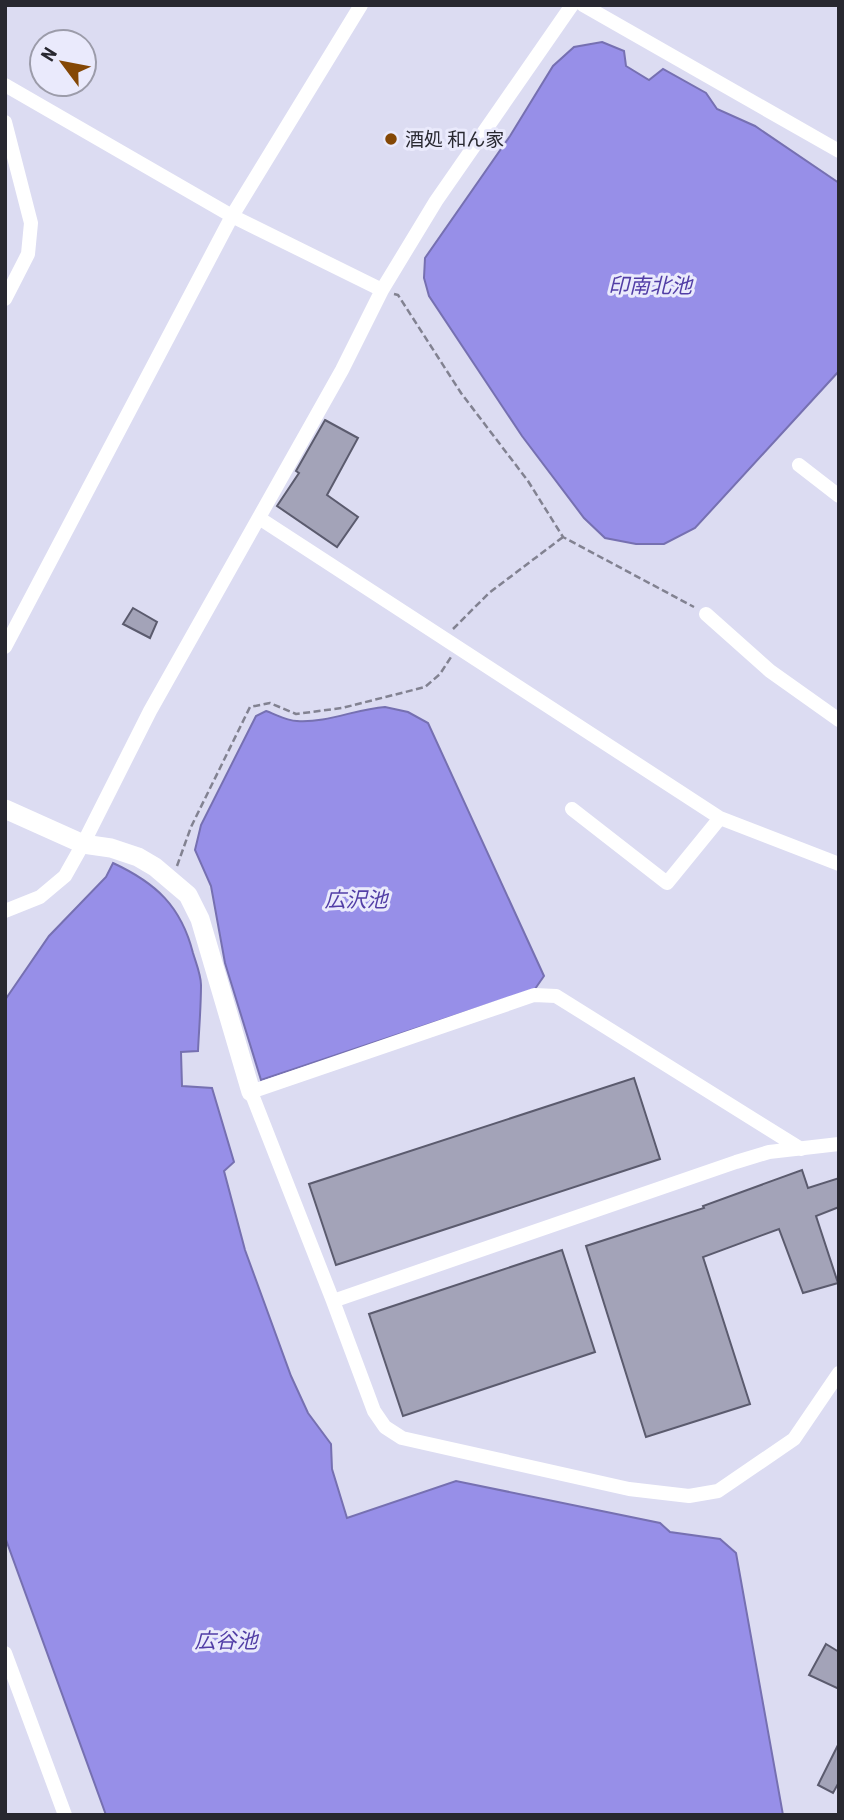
<svg xmlns="http://www.w3.org/2000/svg" width="844" height="1820" font-family="'Roboto Condensed','Noto Sans JP',sans-serif">
  <style>
    .water { fill: #978fe8; stroke: #7670b1; stroke-width: 2 }
    .building { fill: #a3a3b8; stroke: #5b5b6e; stroke-width: 2 }
    .lines { fill: none; stroke-linecap: round; stroke-linejoin: round }
    .path { stroke: #828291; stroke-width: 2.5; stroke-dasharray: 7 3.5; stroke-linecap: butt }
    .street { stroke: #fff; stroke-width: 14 }
    .secondary { stroke: #fff; stroke-width: 19 }
    .poi-dot { fill: #844705; stroke: #eaeafc; stroke-width: 2.5 }
    .labels { text-anchor: middle; stroke-width: 6; stroke-linejoin: round; paint-order: stroke }
    .poi-label { font-size: 19px; fill: #282830; stroke: #eaeafc; text-anchor: start }
    .water-label { font-size: 21px; font-style: italic; fill: #523ea6; stroke: #eaeafc }
  </style>
  <rect width="100%" height="100%" fill="#dcdcf2"/>
  <!-- water -->
  <path class="water" d="M602 42 624 51 626 66 649 80 663 69 706 93 717 109 755 126 839 183V371L695 528 664 544H636L605 538 584 518 522 436 429 296 424 278 425 258 510 136 553 66 574 47Z
    M385 707 408 712 428 723 544 976 535 989 261 1080 225 963 211 886 195 850 201 825 256 716 266 711C275 714 287 721 297 721 327 723 356 709 385 707Z
    M113 863C156 883 181 906 193 953 196 963 201 975 201 985 201 1007 199 1029 198 1051L181 1052 182 1086 212 1088 234 1162 224 1171 245 1250 291 1376 308 1413 331 1444 332 1469 347 1518 456 1481 660 1523 670 1532 720 1539 736 1553 783 1815H106L5 1537V1000L49 936 106 877Z"/>
  <!-- building -->
  <path class="building" d="M325 420 358 438 327 495 358 517 337 547 277 506 299 473 296 471Z
    M133 608 157 622 150 638 123 624Z
    M634 1078 660 1159 336 1265 309 1184Z
    M802 1170 808 1188 839 1178V1207L816 1216 838 1283 803 1293 779 1229 703 1257 750 1404 646 1437 586 1246 704 1208 703 1206Z
    M562 1250 595 1352 403 1416 369 1314Z
    M826 1644 839 1652V1689L809 1675Z
    M839 1743V1782L833 1793 818 1785Z"/>
  <g class="lines">
    <!-- path -->
    <path class="path" d="M394 294 398 295 461 393 528 481 563 537 694 607
      M453 629 489 593 563 537
      M177 866 191 827 250 707 270 703 296 714 342 708 425 687 440 674 451 657"/>
    <!-- street -->
    <path class="street" d="M583 5 839 151
      M5 85 232 216 382 290
      M5 122 31 223 28 254 5 299
      M799 465 839 496
      M259 518 720 818 839 864
      M706 614 770 671 839 720
      M5 647 232 216 361 5
      M572 809 667 883 720 818
      M5 911 40 897 65 876 83 844 150 711 342 370 382 290 436 201 572 5
      M839 1144 769 1152 736 1162 333 1301 374 1411 385 1427 402 1438 629 1489 689 1496 718 1491 794 1439 839 1373
      M333 1301 251 1092 534 995 556 996 801 1149
      M5 1653 65 1815"/>
    <!-- secondary -->
    <path class="secondary" d="M5 809 83 844 111 848 138 857 155 867 188 895 200 919 251 1092"/>
  </g>
  <!-- markers -->
  <circle class="poi-dot" cx="391" cy="139" r="7"/>
  <g class="labels">
    <!-- poi labels -->
    <g class="poi-label">
      <text x="405" y="146">酒処 和ん家</text>
    </g>
    <!-- water labels -->
    <g class="water-label">
      <text x="650" y="293">印南北池</text>
      <text x="356" y="907">広沢池</text>
      <text x="226" y="1648">広谷池</text>
    </g>
  </g>
  <!-- border -->
  <rect width="844" height="1820" fill="none" stroke="#282830" stroke-width="14"/>
  <!-- north arrow -->
  <g transform="translate(63 63) rotate(302)"><circle r="33" fill="#eaeafc" stroke="#9c9caa" stroke-width="2"/>
  <path d="M0-5L12 26L0 18L-12 26Z" fill="#844705"/>
  <text y="-10" font-size="19" font-weight="bold" text-anchor="middle" fill="#282830">N</text>
  </g>
</svg>
